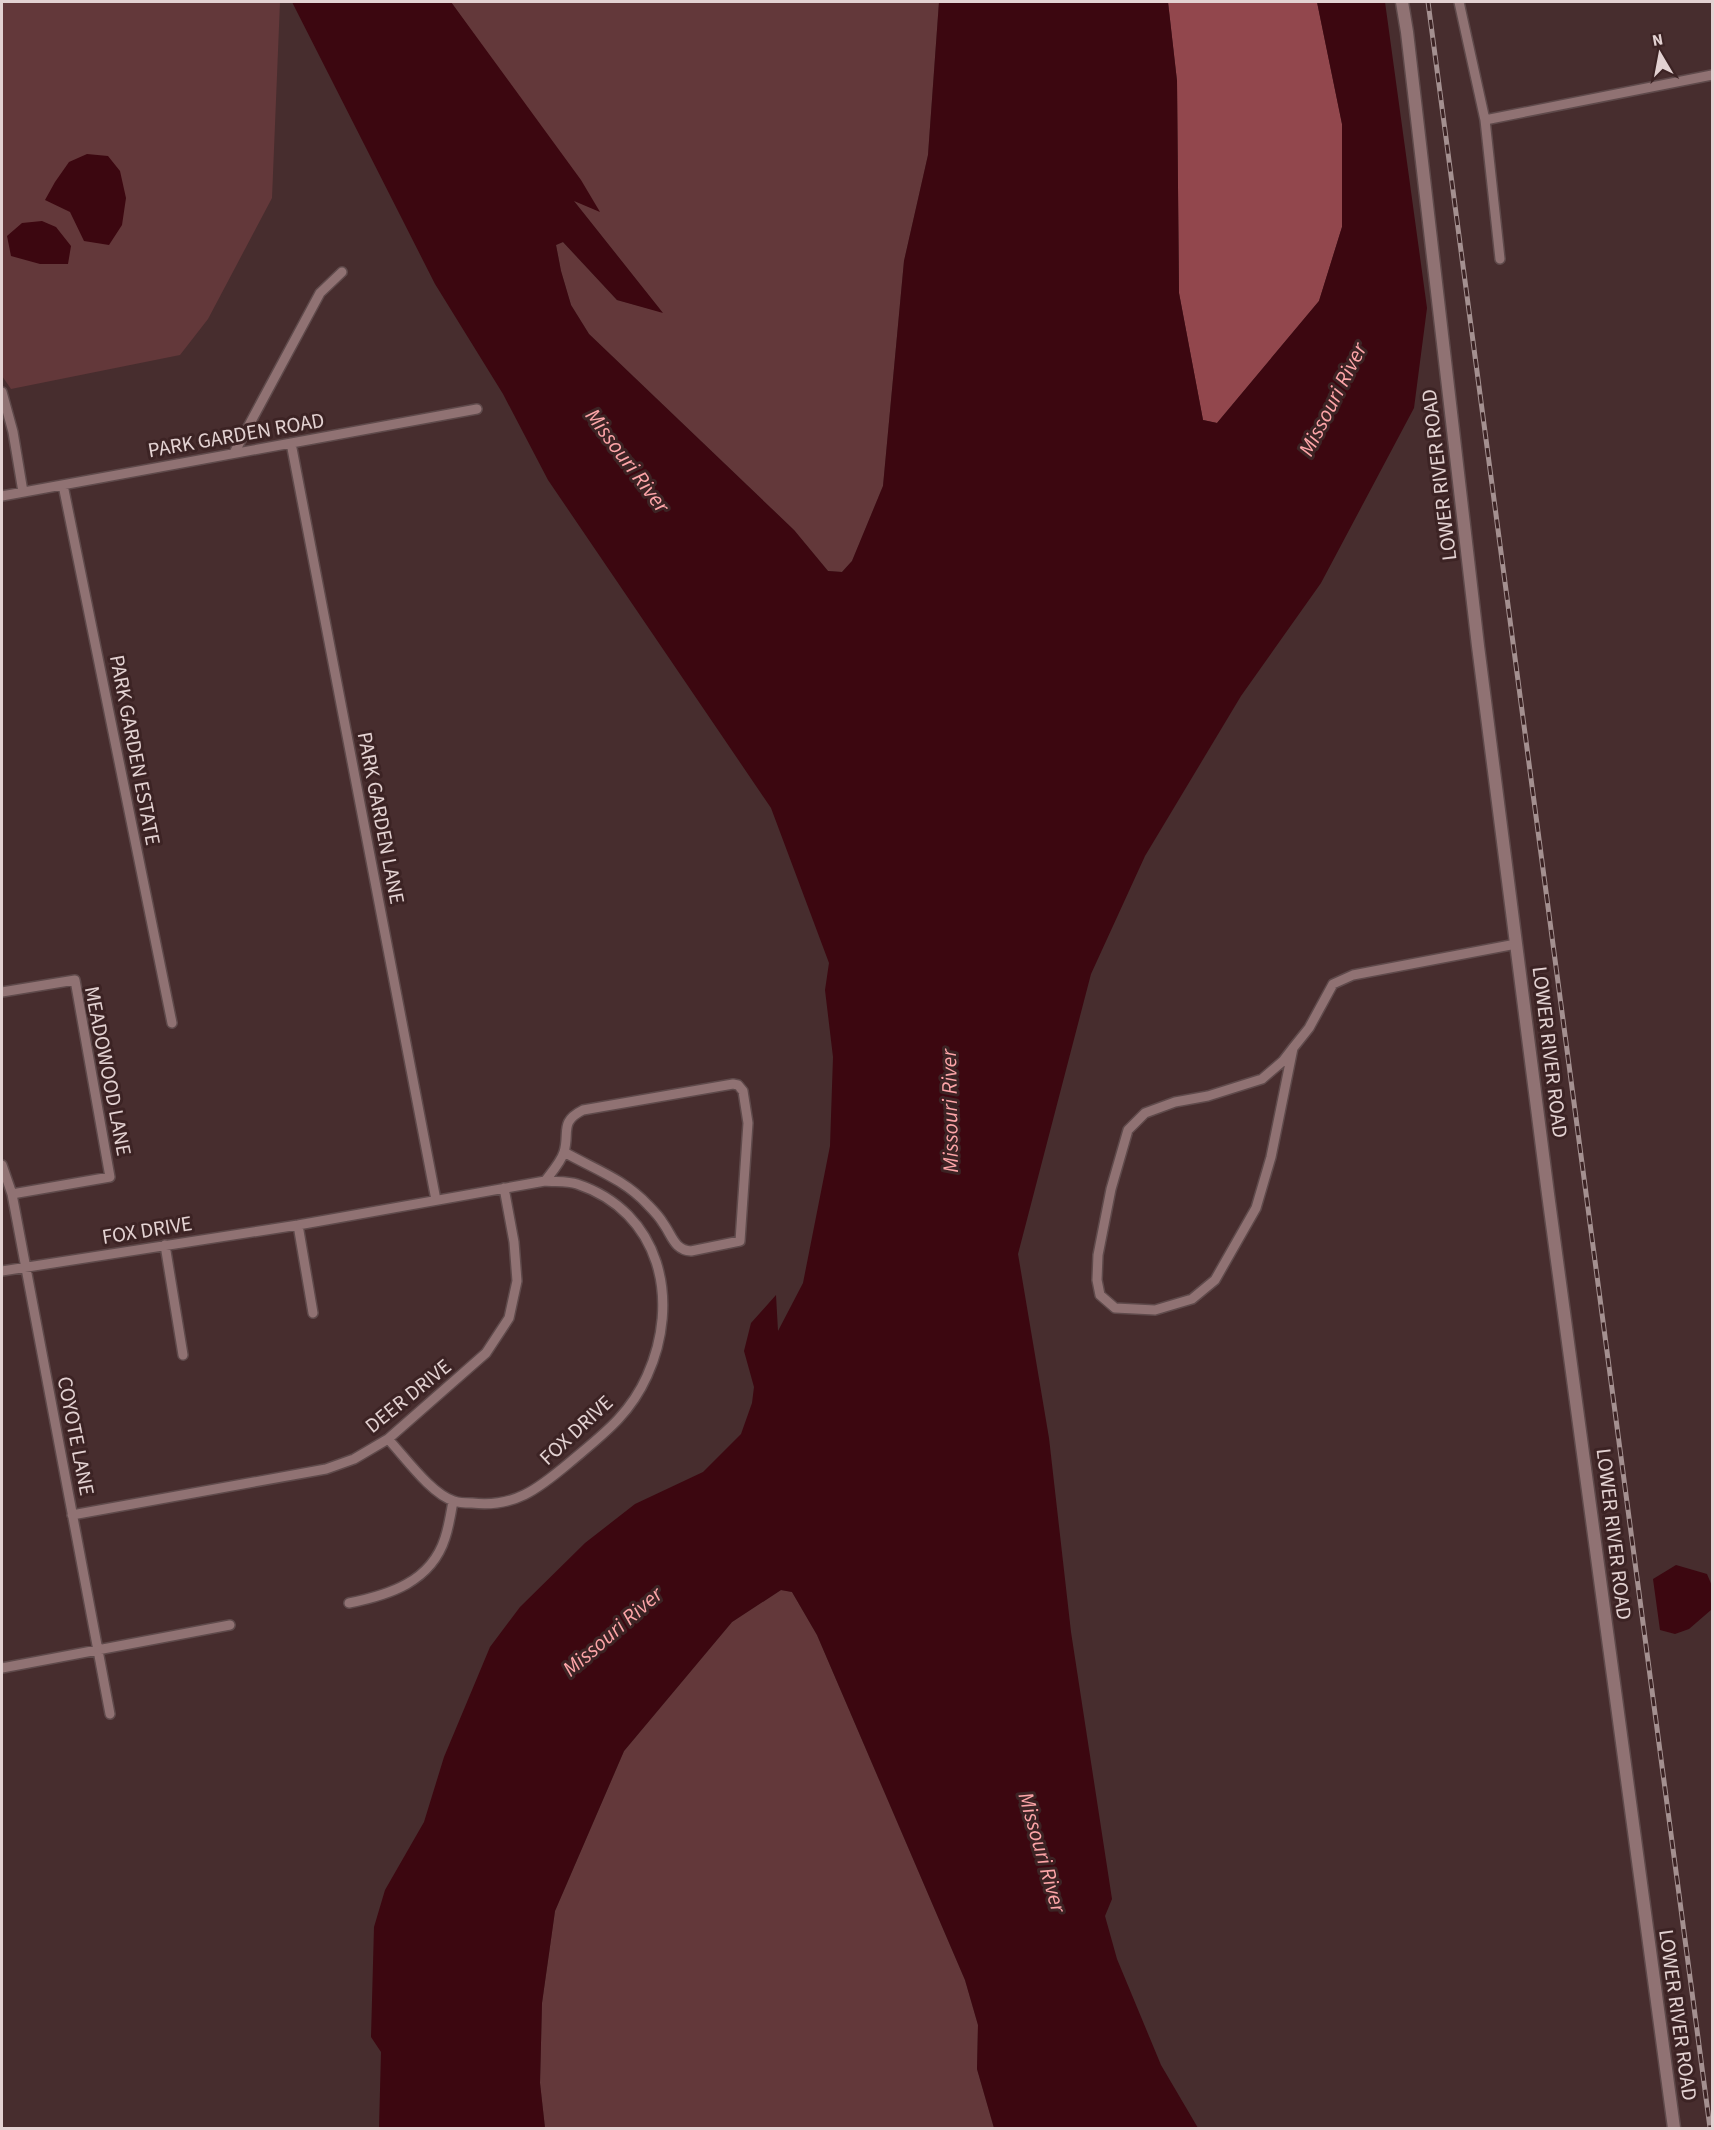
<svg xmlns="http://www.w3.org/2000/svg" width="1714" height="2130" font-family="'Source Sans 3',sans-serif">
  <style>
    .green { fill: #63383a }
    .forest { fill: #92474d }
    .water { fill: #3c0710 }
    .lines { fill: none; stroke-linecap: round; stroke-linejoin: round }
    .minor-casing { stroke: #5f4a4b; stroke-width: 12 }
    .tertiary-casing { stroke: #5f4a4b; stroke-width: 15 }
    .minor { stroke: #907273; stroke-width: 9 }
    .tertiary { stroke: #907273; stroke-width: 12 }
    .rail-casing { stroke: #a49090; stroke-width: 5 }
    .rail { stroke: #3c2324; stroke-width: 3; stroke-dasharray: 9; stroke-linecap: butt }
    .labels { text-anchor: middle; stroke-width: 6; stroke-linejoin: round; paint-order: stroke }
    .street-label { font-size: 21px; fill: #e3d2d2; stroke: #3c2324 }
    .water-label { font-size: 22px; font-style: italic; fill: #fda5a8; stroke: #3c2324 }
  </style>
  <rect width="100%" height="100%" fill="#472d2e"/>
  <!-- green -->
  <path class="green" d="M2 2H280L272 198 208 319 180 355 11 389 2 376Z
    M451 2H939L928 155 904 261 883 486 852 561 842 572 828 571 794 530 589 334 571 305 561 271 556 245 563 242 617 300 662 312 573 200 599 211Z
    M781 1590 792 1592 817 1635 965 1980 978 2025 977 2069 994 2128H545L540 2083 542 2003 555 1911 624 1751 732 1622Z"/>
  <!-- forest -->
  <path class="forest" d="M1168 2H1317L1342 124V227L1319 301 1217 423 1203 420 1179 293 1177 81Z"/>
  <!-- water -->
  <path class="water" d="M292 2H451L581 180 600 212 574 201 663 313 617 300 563 242 556 245 561 271 571 305 589 334 794 530 828 571 842 572 852 561 883 486 904 261 928 155 939 2H1168L1177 81 1179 293 1203 420 1217 423 1319 301 1342 227V124L1317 2H1385L1427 308 1414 408 1321 583 1241 696 1145 856 1091 974 1018 1254 1049 1438 1071 1632 1112 1899 1105 1916 1117 1959 1161 2065 1198 2128H994L977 2069 978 2025 965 1980 817 1635 792 1592 781 1590 732 1622 624 1751 555 1911 542 2003 540 2083 545 2128H379L381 2052 371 2037 374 1927 385 1890 424 1822 444 1757 490 1647 520 1607 585 1543 635 1504 703 1472 741 1434 752 1403 754 1387 744 1351 751 1323 776 1295 778 1331 803 1283 830 1146 833 1057 825 990 829 963 771 808 548 480 503 394 435 284Z
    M87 154 108 156 120 171 126 198 122 225 109 245 84 241 70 212 45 200 55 182 69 162Z
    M42 221 56 227 71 246 68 264H40L11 256 7 236 22 223Z
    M1676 1565 1707 1574 1712 1586 1711 1610 1689 1629 1675 1634 1660 1630 1653 1579Z"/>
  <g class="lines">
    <!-- minor casing -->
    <g class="minor-casing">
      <path id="minor" d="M1459 2 1485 120 1500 259
        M1485 120 1712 75
        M2 392 13 432 23 492
        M291 443 436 1200
        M234 453 320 293 342 272
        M63 485 172 1023
        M2 496 477 409
        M2 992 75 980 110 1177 12 1194
        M1293 1048 1271 1157 1256 1208 1215 1280 1192 1299 1155 1310 1115 1308 1100 1295 1097 1280 1098 1255 1111 1189 1128 1130 1145 1113 1175 1102 1208 1096 1262 1079 1283 1061 1293 1048 1309 1028 1333 984 1353 975 1516 944
        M2 1165 12 1194 110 1714
        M545 1181C551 1173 561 1162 564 1152 570 1132 559 1122 583 1110L733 1084 738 1085 743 1091 748 1123 740 1241 691 1251C674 1250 672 1235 663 1223 659 1216 653 1210 648 1205 624 1179 594 1169 564 1152
        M298 1225 313 1313
        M165 1245 183 1355
        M2 1271 298 1225 545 1181C555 1182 568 1181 577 1184 661 1212 681 1301 647 1376 629 1416 602 1435 569 1463 538 1489 514 1508 472 1503 466 1503 459 1503 454 1501 431 1494 405 1457 388 1439
        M72 1515 326 1469 354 1459 388 1439 486 1353 509 1318 517 1281 514 1242 504 1188
        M349 1603C389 1595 431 1582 445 1538 449 1526 451 1513 453 1501
        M2 1668 230 1625"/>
    </g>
    <!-- tertiary casing -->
    <g class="tertiary-casing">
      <path id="tertiary" d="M1402 2 1407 32 1478 646 1548 1194 1674 2128"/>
    </g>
    <!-- minor -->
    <use href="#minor" class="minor"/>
    <!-- tertiary -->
    <use href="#tertiary" class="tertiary"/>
    <!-- rail casing -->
    <g class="rail-casing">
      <path id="rail" d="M1428 2 1710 2128"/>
    </g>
    <!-- rail -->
    <use href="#rail" class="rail"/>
  </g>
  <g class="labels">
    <!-- street labels -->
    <g class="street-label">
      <text transform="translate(236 435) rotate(-10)" y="7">PARK GARDEN ROAD</text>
      <text transform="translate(1439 475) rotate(-97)" y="7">LOWER RIVER ROAD</text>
      <text transform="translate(135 750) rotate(79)" y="7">PARK GARDEN ESTATE</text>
      <text transform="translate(381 818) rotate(79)" y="7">PARK GARDEN LANE</text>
      <text transform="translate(1550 1052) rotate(83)" y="7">LOWER RIVER ROAD</text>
      <text transform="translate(108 1071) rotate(79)" y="7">MEADOWOOD LANE</text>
      <text transform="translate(147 1230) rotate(-9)" y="7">FOX DRIVE</text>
      <text transform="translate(408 1396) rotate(-39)" y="7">DEER DRIVE</text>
      <text transform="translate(576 1430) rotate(-43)" y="7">FOX DRIVE</text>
      <text transform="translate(76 1436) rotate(79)" y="7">COYOTE LANE</text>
      <text transform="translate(1614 1534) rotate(83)" y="7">LOWER RIVER ROAD</text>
      <text transform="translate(1678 2015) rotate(82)" y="7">LOWER RIVER ROAD</text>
    </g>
    <!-- water labels -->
    <g class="water-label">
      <text transform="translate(1332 399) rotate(-63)" y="8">Missouri River</text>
      <text transform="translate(628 460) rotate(53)" y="8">Missouri River</text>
      <text transform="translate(949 1111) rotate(-91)" y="8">Missouri River</text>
      <text transform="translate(612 1631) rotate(-41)" y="8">Missouri River</text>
      <text transform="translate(1043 1852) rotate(74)" y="8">Missouri River</text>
    </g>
  </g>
  <!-- border -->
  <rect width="1714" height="2130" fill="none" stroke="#e3d2d2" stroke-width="6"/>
  <!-- north arrow -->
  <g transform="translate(1660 54) rotate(350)" stroke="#3c2324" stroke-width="4.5" paint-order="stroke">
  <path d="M0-4.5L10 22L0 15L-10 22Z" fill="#e3d2d2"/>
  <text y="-9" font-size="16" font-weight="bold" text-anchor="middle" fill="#e3d2d2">N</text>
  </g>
</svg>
